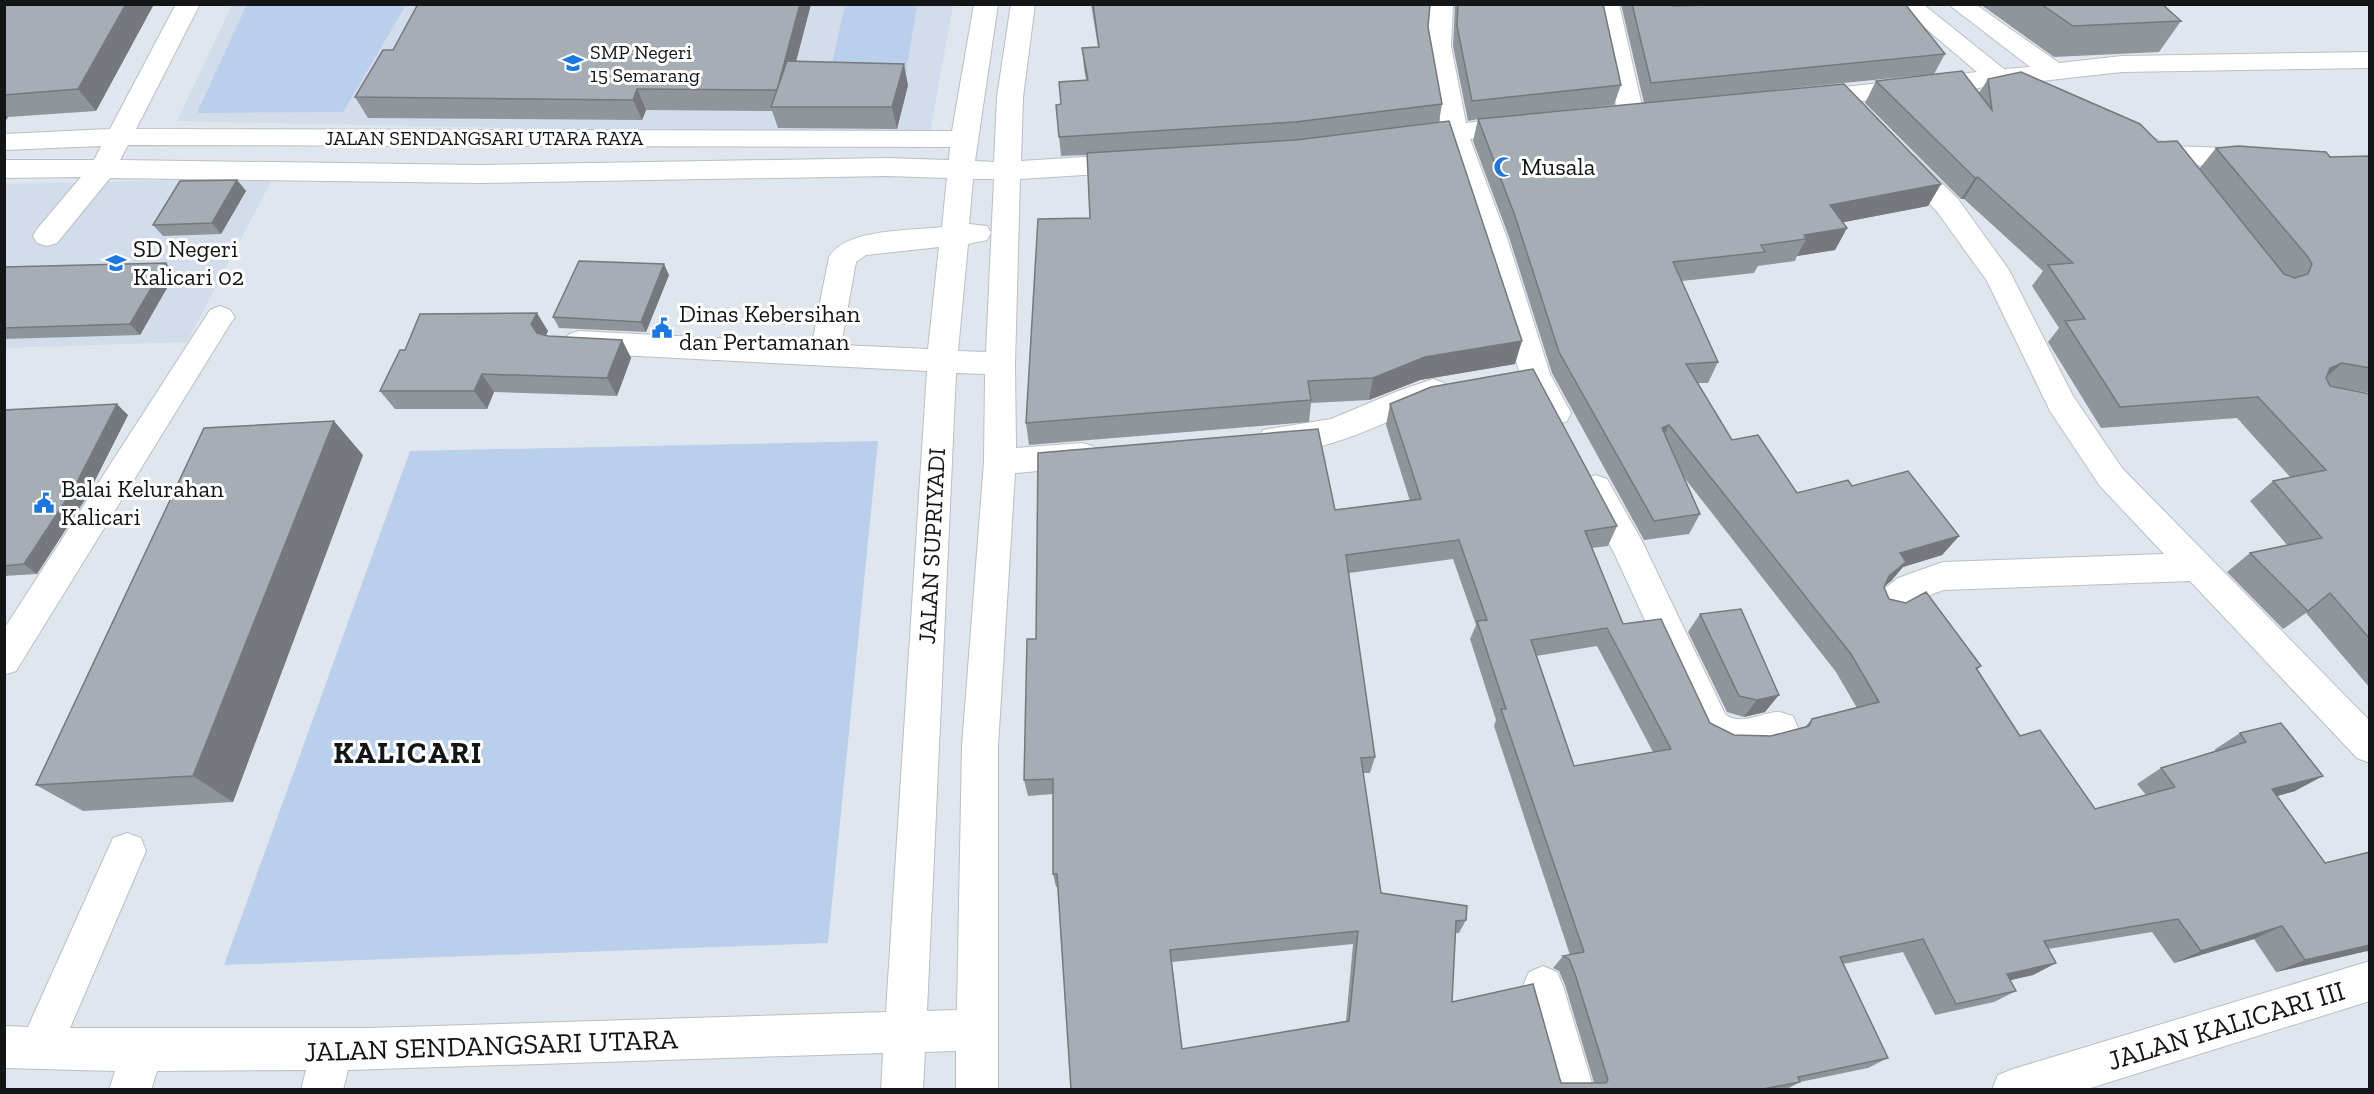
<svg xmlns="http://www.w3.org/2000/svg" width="2374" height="1094" font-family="'Zilla Slab',serif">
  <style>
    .built { fill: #d2dceb }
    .green { fill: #b9cfeb }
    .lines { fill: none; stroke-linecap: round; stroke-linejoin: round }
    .minor-casing { stroke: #b9bfc6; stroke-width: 2 }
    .minor { fill: #fff; fill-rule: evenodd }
    .wall { fill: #90959b; fill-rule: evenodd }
    .shaded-wall { fill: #75797e }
    .building { fill: #a7adb4; stroke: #75797e; stroke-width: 1.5; fill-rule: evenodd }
    .labels { text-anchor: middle; stroke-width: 6; stroke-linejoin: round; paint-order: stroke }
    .far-poi-label { font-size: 20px; fill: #131517; stroke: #fff; text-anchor: start }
    .far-street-label { font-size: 20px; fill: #131517; stroke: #fff }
    .poi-label { font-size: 24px; fill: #131517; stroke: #fff; text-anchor: start }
    .street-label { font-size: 24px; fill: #131517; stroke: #fff }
    .near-street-label { font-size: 28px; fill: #131517; stroke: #fff }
    .district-label { font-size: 30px; font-weight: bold; letter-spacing: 1.5px; fill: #131517; stroke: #fff }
  </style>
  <rect width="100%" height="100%" fill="#e0e6ee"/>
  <!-- built -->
  <path class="built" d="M232 5H953L929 137 177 121Z
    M273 178 187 342 5 348 4 184Z"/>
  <!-- green -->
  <path class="green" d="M247 4H406V5L343 112 197 113Z
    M845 5H917L906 72 830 73Z
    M878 441 828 943 224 965 410 451Z"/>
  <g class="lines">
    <!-- minor casing -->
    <g class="minor-casing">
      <path id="minor" d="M176 4H200L136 129 952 131 974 4H998L975 161 994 162 997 97 1011 4H1035L1023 97 1021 161 1131 154 1140 157 1144 163 1140 169 1131 172 1020 179 1015 364 1016 448 1082 443 1093 446 1098 455 1093 464 1082 467 1015 473 998 746V1090H956V1051L925 1052 923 1090H881L883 1053 348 1070 343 1090H301L306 1070 157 1071 151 1090H109L115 1071 4 1068V1026L28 1027 113 838 127 833 141 838 146 851 70 1028H369L886 1012 927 371 579 353 569 350 564 342 569 334 579 331 812 343 829 257C846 228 911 231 942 227L947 178 887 176 480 183 110 178 57 243 47 246 37 243 33 236 37 229 81 177 4 178V160H94L101 146 4 150V134L110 129ZM128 145 950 147 949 160 887 158 480 165 120 160ZM973 179H994L986 352 958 351 968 244 987 240 991 233 987 226 969 224ZM939 247 928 349 841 345 856 262 866 255ZM956 373 985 374 984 462 962 746 957 1010 927 1011Z
        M1429 4H1453L1451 46 1466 123 1519 117 1528 119 1532 125 1528 131 1470 139 1507 238 1550 374 1571 413 1567 421 1556 425 1545 421 1520 374 1479 238 1446 142 1409 146 1400 144 1396 138 1400 132 1441 126 1427 46Z
        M1595 4H1619L1644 115 1640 121 1631 123 1622 121 1618 115Z
        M1897 4H1923L2004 69 2030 67 1948 4H1975L2059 63 2122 56 2370 52V68L2122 72 2024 83 2021 90 2012 92 1995 86 1809 107 1800 105 1796 99 1800 93 1809 91 1977 72Z
        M2147 136 2173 146 2252 149 2261 152 2265 158 2261 164 2252 167C2223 165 2151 170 2134 144L2138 138Z
        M1904 152 1913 155 1958 199 2009 270 2073 396 2122 468 2370 721V763L2357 758 2190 581 1944 590C1936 593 1928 595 1921 599 1903 610 1899 625 1875 616L1870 606 1875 596 1898 578 1943 562 2164 554 2100 486 2050 411 1987 281 1938 213 1891 161 1895 155Z
        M220 306 230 310 235 317 230 324 16 671 4 675V629L210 310Z
        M1433 379 1444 383 1448 391 1444 399C1394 415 1315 464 1263 448L1258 439 1263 430 1331 419 1398 391Z
        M1596 475 1607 479 1642 541 1725 714C1740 727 1761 712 1778 712 1783 712 1788 715 1793 716L1798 728 1793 740C1763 751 1726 760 1699 738L1615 555 1580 488 1585 479Z
        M2370 961V1001L2084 1090H1992L1998 1075 2013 1069Z
        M1543 966 1557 972 1563 986 1594 1090H1552L1523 986 1529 972Z"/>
    </g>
    <!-- minor -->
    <use href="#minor" class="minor"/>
  </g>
  <!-- wall -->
  <path class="wall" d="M4 4H154L96 111 8 117 4 123Z
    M418 4H811L796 62 908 85 897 129 778 128 772 111 646 110 642 120 368 118 355 97 393 50Z
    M1091 4H1430L1428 27 1442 104 1439 122 1515 364 1420 380 1369 400 1311 403 1309 422 1029 445 1026 423 1090 218 1087 155 1061 156 1056 105 1061 104 1086 80 1084 68 1082 48 1098 47Z
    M1455 4H1603L1621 85 1614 105 1520 115 1941 184 1928 206 1843 222 1847 228 1835 250 1797 256 1795 261 1758 266 1754 273 1682 281 1718 362 1708 383H1697L1732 440 1797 493 1852 486 1959 536 1942 555 1903 567 1891 581 1884 587 1889 599 1981 666 1977 670 2020 736 2095 809 2146 795 2137 784 2161 768 2216 751 2214 750 2240 733 2295 791 2277 796 2325 863 2370 852V955L2367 951 2276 972 2254 939 2174 963 2152 932 2048 949 2056 963 2033 975 2010 980 2016 991 1994 1002 1935 1015 1903 952 1843 964 1888 1058 1868 1068 1800 1082 1787 1089H1071L1058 887H1056L1053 874V794L1028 796 1024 780 1036 639 1335 510 1410 501 1386 425 1390 404 1617 526 1608 546 1592 548 1623 624 1710 723 1734 735 1771 736 1805 727 1812 719 1857 708 1836 672 1683 476 1700 514 1689 534 1644 540 1552 373 1509 237 1473 141 1478 119 1468 121 1453 46ZM1453 559 1476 625 1470 639 1496 720 1494 726 1570 955 1563 956 1553 968 1559 971 1565 985 1594 1083H1561L1452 1002 1455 933H1459L1466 920 1381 893 1363 773H1370L1375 757 1349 573ZM1597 646 1653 752 1574 766 1536 656ZM1353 944 1346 1021 1182 1049 1172 962Z
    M1621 4H1672L1673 6 1945 54 1934 74 1644 103Z
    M1980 4H2162L2181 21 2159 52 2054 57Z
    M1988 79 2158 142 2199 169 2216 148 2330 157 2370 156V393L2330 386 2370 394V688L2306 613 2283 629 2227 572 2250 553 2287 545 2250 501 2273 481 2291 478 2237 418 2101 428 2048 342 2059 328 2032 286 2043 271 1964 199H1961L1865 103 1876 81 1979 93Z
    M237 180 246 191 221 234 163 236 153 225Z
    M166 263 175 274 140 335 4 339V267Z
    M669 275 646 332 559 328 553 317Z
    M548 331 546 335 548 336 622 340 631 358 617 396 494 392 487 409H395L380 391 405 350Z
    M4 410 128 415 86 498 37 574 4 576Z
    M363 455 233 802 83 811 36 785Z
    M1700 614 1765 712 1744 717 1727 712 1688 632Z"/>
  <!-- shaded-wall -->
  <path class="shaded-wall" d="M126 4H154L96 111 78 89Z
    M800 4H811L784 107 777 90Z
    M904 64 908 85 897 129 892 107Z
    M637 89 646 110 642 120 633 100Z
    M4 114 8 117 4 123Z
    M1978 177 1964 199H1961L1975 178Z
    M237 180 246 191 221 234 212 223Z
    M1941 184 1928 206 1819 227 1830 205Z
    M1847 228 1835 250 1797 256 1806 239 1804 235Z
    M166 263 175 274 140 335 130 324Z
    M664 264 669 275 646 332 641 322Z
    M537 313 548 331 542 342 531 324Z
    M622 340 631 358 617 396 607 378Z
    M1522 341 1515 364 1420 380 1369 400 1373 378 1425 357Z
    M2342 363 2319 384 2330 368Z
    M482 374 494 392 487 409 474 391Z
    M117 404 128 415 86 498 37 574 24 564Z
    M334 421 363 455 233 802 193 776Z
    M1669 425 1659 445 1662 428Z
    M1959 536 1942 555 1903 567 1891 581 1874 594 1900 553Z
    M1779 695 1765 712 1744 717 1757 700Z
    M2323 776 2295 791 2245 805 2272 789Z
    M2282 926 2254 939 2174 963 2201 951Z
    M2370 945V950L2367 951 2276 972 2305 960Z
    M2056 963 2033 975 1985 986 2007 974Z"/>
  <!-- building -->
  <path class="building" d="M4 4H126L78 89 4 95Z
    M418 4H800L777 90 637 89 633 100 355 97 383 50H393Z
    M1093 4H1430L1428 27 1442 104 1295 122 1059 137 1056 105 1061 104 1059 82 1088 80 1082 48 1099 47Z
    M1458 4H1603L1621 85 1472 101 1457 26Z
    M1632 4H1672L1673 6 1741 4H1905L1945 54 1651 83Z
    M2041 4H2162L2181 21 2073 26Z
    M787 61 904 64 892 107H771Z
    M1962 71 1992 110 1988 79 2021 72 2140 124 2158 142 2177 141 2284 274 2295 278 2308 274 2312 264 2308 257 2216 148 2238 146 2326 152 2330 157 2370 156V368L2342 363 2330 368 2326 378 2330 386 2370 394V639L2330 593 2308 611 2250 553 2322 538 2273 481 2326 470 2258 397 2120 407 2065 321 2085 319 2048 265 2073 263 1978 177 1975 178 1876 81Z
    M1844 84 1941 184 1830 205 1847 228 1804 235 1806 239 1761 245 1765 252 1673 262 1718 362 1686 364 1732 440 1758 435 1797 493 1848 480 1852 486 1908 471 1959 536 1900 553 1906 562 1889 576 1884 587 1889 599 1906 603 1926 592 1981 666 1976 668 2020 736 2040 730 2095 809 2175 787 2161 768 2246 742 2240 733 2281 723 2323 776 2272 789 2325 863 2370 852V945L2305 960 2282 926 2201 951 2178 919 2044 941 2056 963 2007 974 2016 991 1956 1004 1923 939 1840 957 1888 1058 1798 1077 1800 1082 1763 1089H1071L1057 874H1053V779L1024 780 1027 639H1036L1038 453 1318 429 1335 510 1421 499 1390 404 1431 387 1533 369 1617 526 1585 531 1623 624 1661 619 1710 723 1734 735 1771 736 1809 726 1812 719 1879 702 1851 654 1669 425 1662 428 1700 514 1654 521 1559 352 1515 216 1478 119ZM1459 540 1487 620 1477 621 1506 709H1501L1584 952 1563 956 1569 959 1575 974 1608 1080 1606 1083H1561L1533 984 1452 1002 1456 921 1466 920 1467 906 1381 893 1361 758 1375 757 1346 555ZM1607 628 1671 749 1574 766 1531 640ZM1358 931 1349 1021 1182 1049 1170 950Z
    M1449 121 1522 341 1425 357 1373 378 1308 381 1311 400 1026 423 1038 219 1090 218 1087 153 1296 140Z
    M237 180 212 223 153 225 180 181Z
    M579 261 664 264 641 322 553 317Z
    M166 263 130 324 4 328V267Z
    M537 313 531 324 537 333 548 336 622 340 607 378 482 374 474 391H380L400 350H405L420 314Z
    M117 404 74 488 24 564 4 566V410Z
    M334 421 193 776 36 785 204 428Z
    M1741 609 1779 695 1757 700 1739 696 1700 614Z"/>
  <!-- icons -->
  <defs>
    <g id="school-bare" transform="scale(1.62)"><path d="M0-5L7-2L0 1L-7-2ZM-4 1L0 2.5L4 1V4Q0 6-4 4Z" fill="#1c78e1" stroke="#fff" stroke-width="2.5" paint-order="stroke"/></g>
    <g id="mosque-bare" transform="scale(1.62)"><path d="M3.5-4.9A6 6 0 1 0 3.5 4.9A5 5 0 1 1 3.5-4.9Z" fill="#1c78e1" stroke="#fff" stroke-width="2.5" paint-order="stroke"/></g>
    <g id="civic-bare" transform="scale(1.62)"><path d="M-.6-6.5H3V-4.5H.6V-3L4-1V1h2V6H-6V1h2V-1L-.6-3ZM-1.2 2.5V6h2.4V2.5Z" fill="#1c78e1" stroke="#fff" stroke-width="2.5" paint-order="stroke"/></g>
  </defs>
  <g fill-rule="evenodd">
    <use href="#school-bare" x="573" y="63"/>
    <use href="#mosque-bare" x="1504" y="167"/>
    <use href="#school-bare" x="116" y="263"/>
    <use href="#civic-bare" x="662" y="328"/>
    <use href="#civic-bare" x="44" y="503"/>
  </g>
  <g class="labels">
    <!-- far-poi labels -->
    <g class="far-poi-label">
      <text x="590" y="59">SMP Negeri<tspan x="590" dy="23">15 Semarang</tspan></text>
    </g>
    <!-- far-street labels -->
    <g class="far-street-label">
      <text x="484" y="145">JALAN SENDANGSARI UTARA RAYA</text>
    </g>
    <!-- poi labels -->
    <g class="poi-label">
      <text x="1521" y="175">Musala</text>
      <text x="133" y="257">SD Negeri<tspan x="133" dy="28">Kalicari 02</tspan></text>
      <text x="679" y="322">Dinas Kebersihan<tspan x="679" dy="28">dan Pertamanan</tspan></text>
      <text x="61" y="497">Balai Kelurahan<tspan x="61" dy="28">Kalicari</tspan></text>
    </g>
    <!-- street labels -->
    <g class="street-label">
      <text transform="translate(932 546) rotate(-87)" y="8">JALAN SUPRIYADI</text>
    </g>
    <!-- near-street labels -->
    <g class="near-street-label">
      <text transform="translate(2226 1025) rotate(-17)" y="10">JALAN KALICARI III</text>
      <text transform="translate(491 1045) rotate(-2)" y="10">JALAN SENDANGSARI UTARA</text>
    </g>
    <!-- district labels -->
    <g class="district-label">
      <text x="408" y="763">KALICARI</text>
    </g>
  </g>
  <!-- border -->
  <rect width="2374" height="1094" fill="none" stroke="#131517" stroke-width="12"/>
</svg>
